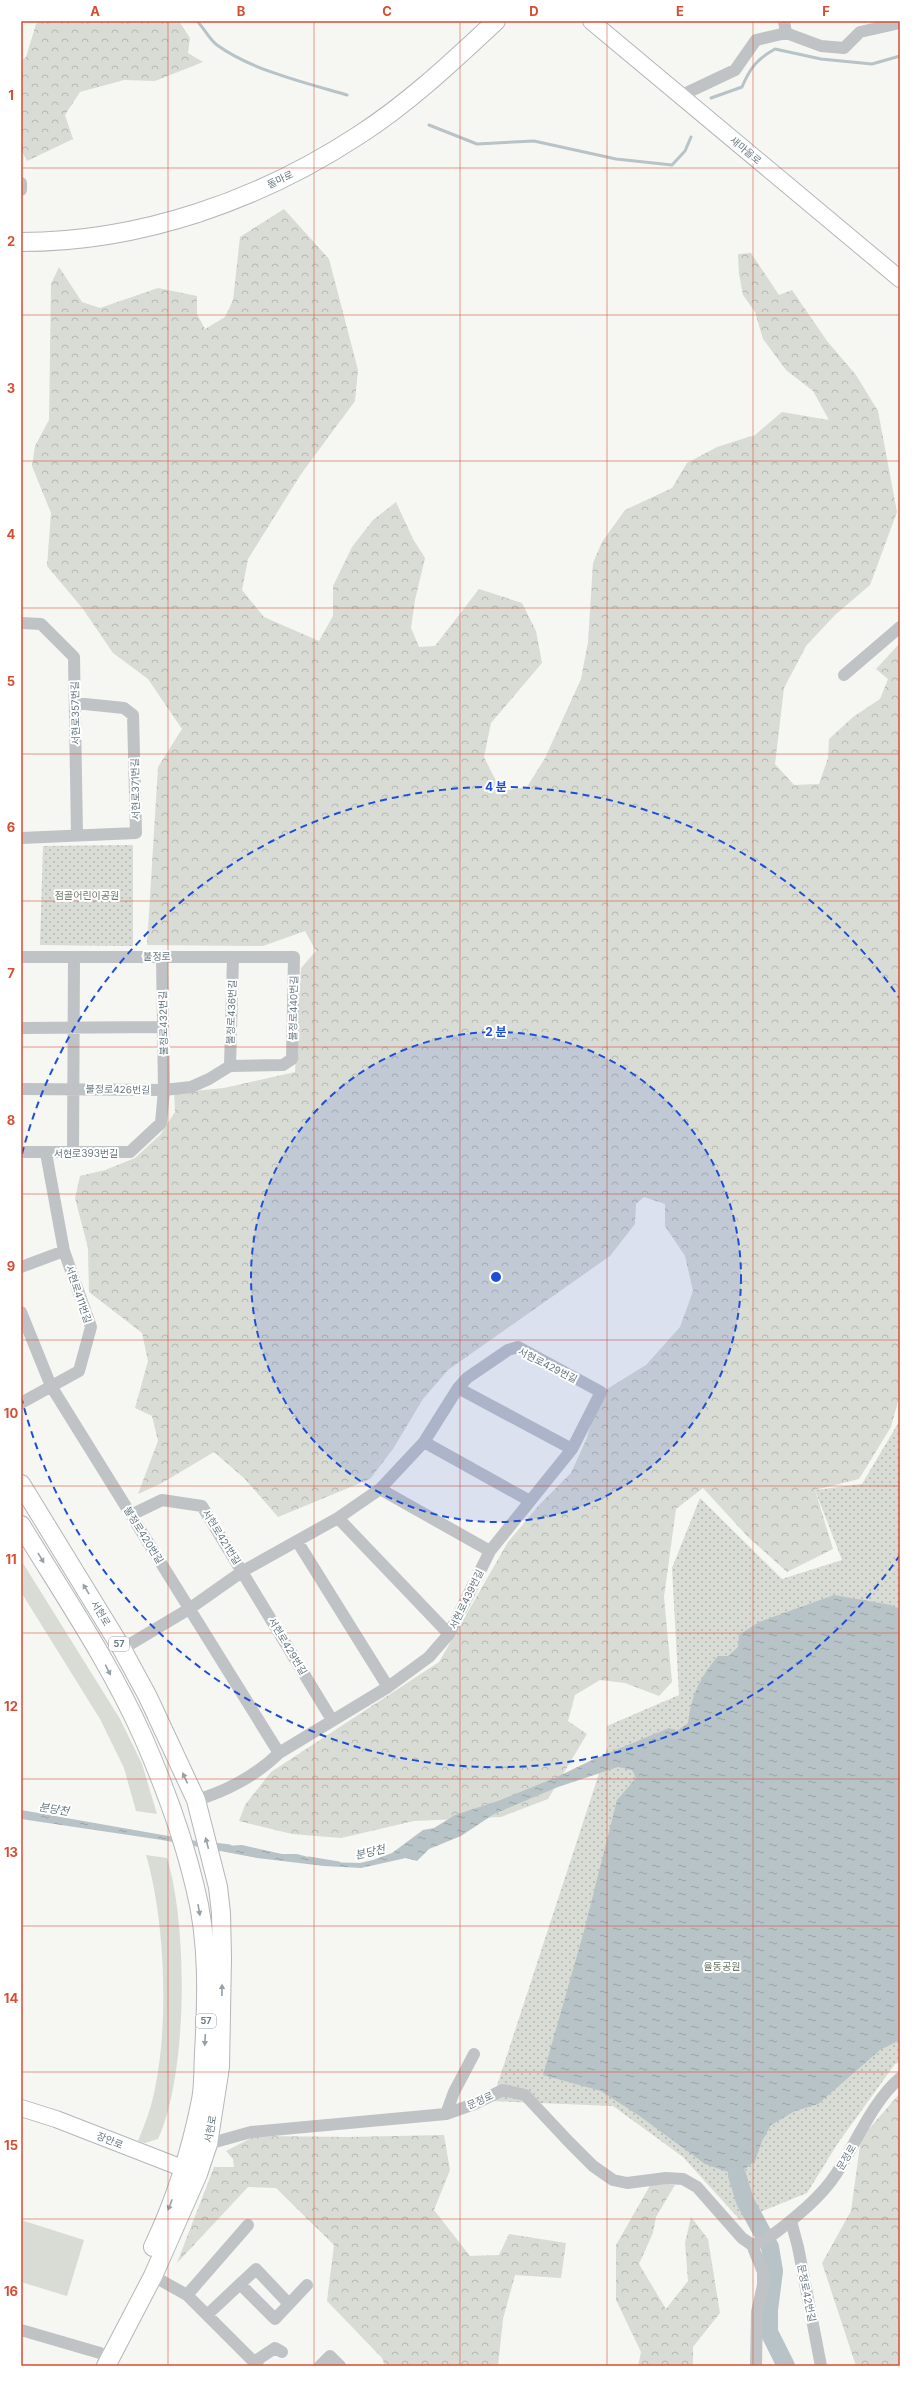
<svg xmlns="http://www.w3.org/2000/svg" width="921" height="2387" font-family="Inter,'Noto Sans KR',sans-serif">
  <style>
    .grass { fill: #d8dcd4 }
    .forest { fill: url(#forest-crowns) }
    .park { fill: url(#park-dots) }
    .water { fill: url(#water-ripples) }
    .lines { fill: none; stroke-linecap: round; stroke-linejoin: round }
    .stream { stroke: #b7c3c6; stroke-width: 3 }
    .river { stroke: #b7c3c6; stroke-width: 18 }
    .secondary-casing { stroke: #b2b7ba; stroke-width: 18 }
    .primary-casing { stroke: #b3b7ba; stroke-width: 20 }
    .street { stroke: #bfc3c6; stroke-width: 12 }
    .secondary { stroke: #fff; stroke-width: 16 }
    .primary { stroke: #fff; stroke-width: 18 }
    .oneway { fill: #95a0a7 }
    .grid { fill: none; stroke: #d54e34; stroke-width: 1; stroke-opacity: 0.55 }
    .ring { fill: none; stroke: #1d4ed8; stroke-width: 2; stroke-dasharray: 7 5 }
    .labels { text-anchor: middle; stroke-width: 4; stroke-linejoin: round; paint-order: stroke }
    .shield { fill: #fff; stroke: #95a0a7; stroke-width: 1 }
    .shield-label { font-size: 9px; font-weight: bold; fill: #677881 }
    .street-label { font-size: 10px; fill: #677881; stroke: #fff }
    .park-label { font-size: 10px; fill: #6b7966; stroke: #fff }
    .water-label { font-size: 11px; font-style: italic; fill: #63787e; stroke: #fff }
    .centre { fill: #1d4ed8; stroke: #fff; stroke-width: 2 }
    .ring-label { font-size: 12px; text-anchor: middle; font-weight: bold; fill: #1d4ed8; stroke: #fff; stroke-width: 4; stroke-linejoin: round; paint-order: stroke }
    .neatline { fill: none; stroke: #d54e34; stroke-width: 1.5 }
    .grid-label { font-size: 13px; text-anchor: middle; font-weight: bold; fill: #d54e34 }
  </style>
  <defs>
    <pattern id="forest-crowns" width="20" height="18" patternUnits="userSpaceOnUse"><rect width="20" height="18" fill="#d8dcd4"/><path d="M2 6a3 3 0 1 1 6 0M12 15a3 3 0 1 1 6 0" fill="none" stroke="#b3b7b1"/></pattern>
    <pattern id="park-dots" width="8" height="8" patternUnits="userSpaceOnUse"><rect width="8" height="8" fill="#d8dcd4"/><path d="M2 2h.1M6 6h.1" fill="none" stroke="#b3b7b1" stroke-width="1.8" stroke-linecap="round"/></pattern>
    <pattern id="water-ripples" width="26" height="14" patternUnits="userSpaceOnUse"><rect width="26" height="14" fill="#b7c3c6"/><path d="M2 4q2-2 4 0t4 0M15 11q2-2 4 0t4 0" fill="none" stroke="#99a3a6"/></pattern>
  </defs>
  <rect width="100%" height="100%" fill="#f6f6f3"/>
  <!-- grass -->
  <path class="grass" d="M21 1560 120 1719 142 1764 157 1814 136 1811 124 1768 100 1719 21 1592Z
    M146 1855 167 1858C188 1926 188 2074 158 2139L145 2143 138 2141C145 2124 152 2106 155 2088 169 2022 165 1919 146 1855Z
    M21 2220 84 2240 67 2296 21 2282Z"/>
  <!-- forest -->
  <path class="forest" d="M39 21H179L190 38 188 53 203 62 155 81 124 80 80 92 65 115 73 139 27 161 21 149V61L26 57 36 24Z
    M284 209 329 259 358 370 355 401 301 474 248 559 242 590 264 617 319 641 333 616V586L352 547 373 520 396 502 413 539 425 558 415 600 411 628 419 647 435 646 479 589 522 603 536 631 542 663 491 723 484 757 501 791 527 787 545 758 581 679 588 642 593 563 602 542 625 510 672 488 687 463 717 447 755 435 782 412 829 420 813 391 786 370 763 339 755 312 743 295 739 274 738 254 751 253 779 295 792 290 827 341 856 375 878 411 897 512 870 585 835 615 806 646 784 688 775 764 794 785 819 784 828 758 829 739 853 717 880 699 888 679 876 669 900 643V1394L891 1427 859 1479 815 1490 833 1549 787 1572 748 1537 703 1488 676 1509 664 1597 672 1682 659 1696 625 1683 600 1680 575 1695 568 1721 587 1734 548 1799 501 1817 414 1821 341 1838 292 1834 239 1821 245 1805 271 1772 439 1662 508 1542 540 1504 571 1473 586 1440 597 1406 607 1389 646 1365 680 1327 693 1291 685 1256 665 1226V1204L644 1197 636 1204 635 1224 610 1256 448 1370 423 1399 393 1449 370 1479 278 1517 245 1479 214 1452 162 1483 138 1494 158 1441 152 1416 135 1408 148 1361 142 1333 89 1292 88 1248 75 1198 80 1176 105 1170 135 1158 160 1135 175 1112 174 1093 224 1088 295 1072 301 968 316 951 305 931 263 946 147 945 158 767 182 729 148 679 113 653 83 609 47 566 51 513 32 466 35 446 49 420 51 284 59 267 82 302 100 308 158 288 197 296V314L205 329 225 317 233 300 240 237Z
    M900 2093V2366H856L822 2263 851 2211 861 2138Z
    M444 2135 450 2170 434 2210 470 2256 499 2255 509 2234 566 2243 561 2278 515 2275 503 2319 498 2366H385L382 2358 327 2301 334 2245 276 2188 248 2187 177 2263 214 2167H234L233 2159 226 2151 255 2136 349 2137Z
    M652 2182 675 2185 656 2217 653 2233 639 2264 666 2309 688 2281 685 2243 691 2217 708 2239 720 2313 693 2347V2366H638L641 2352 616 2300V2245Z"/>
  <!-- park -->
  <path class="park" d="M133 845V946L40 945 43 846Z
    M900 1420V2062L895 2064 838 2143 807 2193 740 2220 683 2157 613 2106 492 2101 608 1746 607 1726 679 1695 672 1568 700 1498 782 1579 842 1560 815 1490 862 1484Z"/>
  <!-- water -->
  <path class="water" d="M834 1595 891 1605 900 1609V2040L880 2050 818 2104 795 2111 771 2125 762 2141 755 2161 737 2175 705 2164 641 2117 601 2091 543 2075 584 1931 617 1800 636 1778 632 1770 618 1767 558 1787 494 1814 461 1836 429 1849 417 1861 406 1858 361 1868 324 1866 257 1858 162 1840 21 1819V1810L225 1846 242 1845 282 1854H297L327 1862 360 1863 373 1860 392 1853 423 1830 434 1828 455 1815 498 1801 557 1777 594 1759 669 1728 677 1731 688 1723C692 1694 699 1679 718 1656H728L738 1647 739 1635 759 1622Z"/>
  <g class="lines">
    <!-- stream -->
    <path class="stream" d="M197 21C204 28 209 39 217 45 251 70 306 83 347 95
      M711 98 742 87C750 68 757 59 775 49L821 59 872 64 900 56
      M429 125 477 144 534 141 616 159 672 165 685 151 691 137
      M214 1844 230 1846
      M309 1858 339 1863"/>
    <!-- river -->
    <path class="river" d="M737 2175 745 2201 770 2247 774 2271 769 2310V2332L786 2366"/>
    <!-- secondary casing -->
    <g class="secondary-casing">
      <path id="secondary" d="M591 21 900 279
        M21 2108 56 2119 195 2173"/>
    </g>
    <!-- primary casing -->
    <g class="primary-casing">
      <path id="primary" d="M21 242C141 242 260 200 359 135 409 103 453 61 496 21
        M21 1484 122 1649 148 1697 196 1800 218 1887 221 1913 222 1958 220 2067 208 2144 198 2174 153 2276 106 2366
        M21 1525C63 1594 110 1663 143 1737 164 1785 183 1836 195 1887 209 1941 207 1999 204 2053 203 2069 204 2085 201 2100 191 2150 175 2201 153 2247"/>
    </g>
    <!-- street -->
    <path class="street" d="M784 21 786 33
      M680 96 735 70 756 40 786 33 821 46 844 48 860 32 900 23
      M21 183V190
      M21 623 41 624 74 657 77 835
      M844 675 900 627
      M21 838 136 833 133 715 124 708 75 703
      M21 957H294L292 1059 283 1065 230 1066 209 1079 191 1087 164 1090 21 1089
      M21 1028 163 1027
      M230 1066 233 957
      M21 1152H130L161 1123 164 1090 162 956
      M73 1153 74 957
      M21 1267 64 1251
      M21 1312 51 1386 279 1753
      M458 1388 572 1449
      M21 1403 79 1371 91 1327 64 1251 46 1153
      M424 1442 530 1501
      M380 1489 490 1551
      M131 1515 162 1500 202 1506 332 1720
      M338 1518 449 1634
      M297 1541 388 1687
      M122 1649 189 1609 243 1571 338 1518 380 1489 424 1442 458 1388 467 1378 508 1350 518 1347 601 1392 572 1449 490 1551 449 1634 429 1657 388 1687 279 1753C257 1775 225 1792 196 1800
      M446 2114 454 2092 474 2054
      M202 2143 208 2144 251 2132 446 2114 474 2104 503 2090 525 2095 569 2142 593 2166 613 2180 627 2183 666 2178 683 2179 697 2187 742 2238 752 2245C765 2242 778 2231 788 2223 809 2206 828 2189 841 2166 858 2138 875 2099 900 2078
      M791 2221 798 2247 821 2366
      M752 2245 763 2272V2285L757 2312 756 2366
      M153 2276 187 2295 258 2366
      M240 2284 275 2319 307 2285
      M187 2295 248 2225
      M207 2315 256 2269 289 2304
      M21 2330 100 2353
      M254 2362 275 2348 282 2352
      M320 2366 330 2356 340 2366"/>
    <!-- secondary -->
    <use href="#secondary" class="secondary"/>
    <!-- primary -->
    <use href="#primary" class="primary"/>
  </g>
  <!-- one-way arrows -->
  <defs><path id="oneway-solid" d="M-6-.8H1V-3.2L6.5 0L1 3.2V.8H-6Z"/></defs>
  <g class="oneway">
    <use href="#oneway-solid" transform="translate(41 1558) rotate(59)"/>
    <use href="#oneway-solid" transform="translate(86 1589) rotate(-121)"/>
    <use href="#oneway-solid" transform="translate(108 1670) rotate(63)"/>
    <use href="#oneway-solid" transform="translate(185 1778) rotate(-115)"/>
    <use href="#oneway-solid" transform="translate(207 1843) rotate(-104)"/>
    <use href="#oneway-solid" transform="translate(199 1910) rotate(80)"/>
    <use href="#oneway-solid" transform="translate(222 1990) rotate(-89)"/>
    <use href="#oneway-solid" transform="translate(205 2040) rotate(93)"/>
    <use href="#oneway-solid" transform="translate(170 2205) rotate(111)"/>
  </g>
  <!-- grid -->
  <path class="grid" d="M168 21V2366M314 21V2366M460 21V2366M607 21V2366M753 21V2366M21 168H900M21 315H900M21 461H900M21 608H900M21 754H900M21 901H900M21 1047H900M21 1194H900M21 1340H900M21 1486H900M21 1633H900M21 1779H900M21 1926H900M21 2072H900M21 2219H900"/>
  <!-- distance rings -->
  <circle cx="496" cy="1277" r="245" fill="#1d4ed8" fill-opacity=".12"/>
  <g class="ring">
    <circle cx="496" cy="1277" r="245"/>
    <path d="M900 1555A490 490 0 0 1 22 1400M22 1154A490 490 0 0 1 900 999"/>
  </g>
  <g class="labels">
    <!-- shield labels -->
    <g class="shield">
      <rect x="109" y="1637" width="20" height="14" rx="3"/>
      <rect x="196" y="2014" width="20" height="14" rx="3"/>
    </g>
    <g class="shield-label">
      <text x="119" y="1647">57</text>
      <text x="206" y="2024">57</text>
    </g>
    <!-- street labels -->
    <g class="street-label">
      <text transform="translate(746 150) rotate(40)" y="4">새마을로</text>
      <text transform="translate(280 179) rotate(-25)" y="4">돌마로</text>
      <text transform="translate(75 713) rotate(-91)" y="4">서현로357번길</text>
      <text transform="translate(135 789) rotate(-91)" y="4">서현로371번길</text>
      <text x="157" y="960">불정로</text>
      <text transform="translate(293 1008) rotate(-89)" y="4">불정로440번길</text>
      <text transform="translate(231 1012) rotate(-88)" y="4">불정로436번길</text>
      <text transform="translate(163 1023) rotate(-91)" y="4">불정로432번길</text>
      <text transform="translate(118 1089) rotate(1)" y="4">불정로426번길</text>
      <text x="86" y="1157">서현로393번길</text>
      <text transform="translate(79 1294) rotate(71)" y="4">서현로411번길</text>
      <text transform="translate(548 1365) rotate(27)" y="4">서현로429번길</text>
      <text transform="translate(144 1535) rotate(58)" y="4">불정로420번길</text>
      <text transform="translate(222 1537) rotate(58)" y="4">서현로421번길</text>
      <text transform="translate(466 1599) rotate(-64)" y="4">서현로439번길</text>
      <text transform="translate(101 1613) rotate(59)" y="4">서현로</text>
      <text transform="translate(288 1646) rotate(59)" y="4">서현로429번길</text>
      <text transform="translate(480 2100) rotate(-24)" y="4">문정로</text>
      <text transform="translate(210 2129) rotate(-80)" y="4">서현로</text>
      <text transform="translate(110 2140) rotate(22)" y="4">장안로</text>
      <text transform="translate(846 2157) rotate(-59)" y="4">문정로</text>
      <text transform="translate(807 2293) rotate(79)" y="4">문정로42번길</text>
    </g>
    <!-- park labels -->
    <g class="park-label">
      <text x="87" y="899">점골어린이공원</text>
      <text x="722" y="1970">율동공원</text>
    </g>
    <!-- water labels -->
    <g class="water-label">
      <text transform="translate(54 1809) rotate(9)" y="4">분당천</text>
      <text transform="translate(370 1852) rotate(-13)" y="4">분당천</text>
    </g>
  </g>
  <circle cx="496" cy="1277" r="6" class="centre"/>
  <g class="ring-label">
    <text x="496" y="791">4 분</text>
    <text x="496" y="1036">2 분</text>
  </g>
  <!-- border -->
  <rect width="921" height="2387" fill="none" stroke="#ffffff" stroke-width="44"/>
  <rect x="22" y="22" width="877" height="2343" class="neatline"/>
  <g class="grid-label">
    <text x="95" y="16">A</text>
    <text x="241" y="16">B</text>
    <text x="387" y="16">C</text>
    <text x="534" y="16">D</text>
    <text x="680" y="16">E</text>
    <text x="826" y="16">F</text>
    <text x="11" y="100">1</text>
    <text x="11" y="246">2</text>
    <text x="11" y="393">3</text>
    <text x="11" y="539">4</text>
    <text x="11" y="686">5</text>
    <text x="11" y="832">6</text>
    <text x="11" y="978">7</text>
    <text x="11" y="1125">8</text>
    <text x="11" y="1271">9</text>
    <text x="11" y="1418">10</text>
    <text x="11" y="1564">11</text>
    <text x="11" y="1711">12</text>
    <text x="11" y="1857">13</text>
    <text x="11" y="2003">14</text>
    <text x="11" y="2150">15</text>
    <text x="11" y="2296">16</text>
  </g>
</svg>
